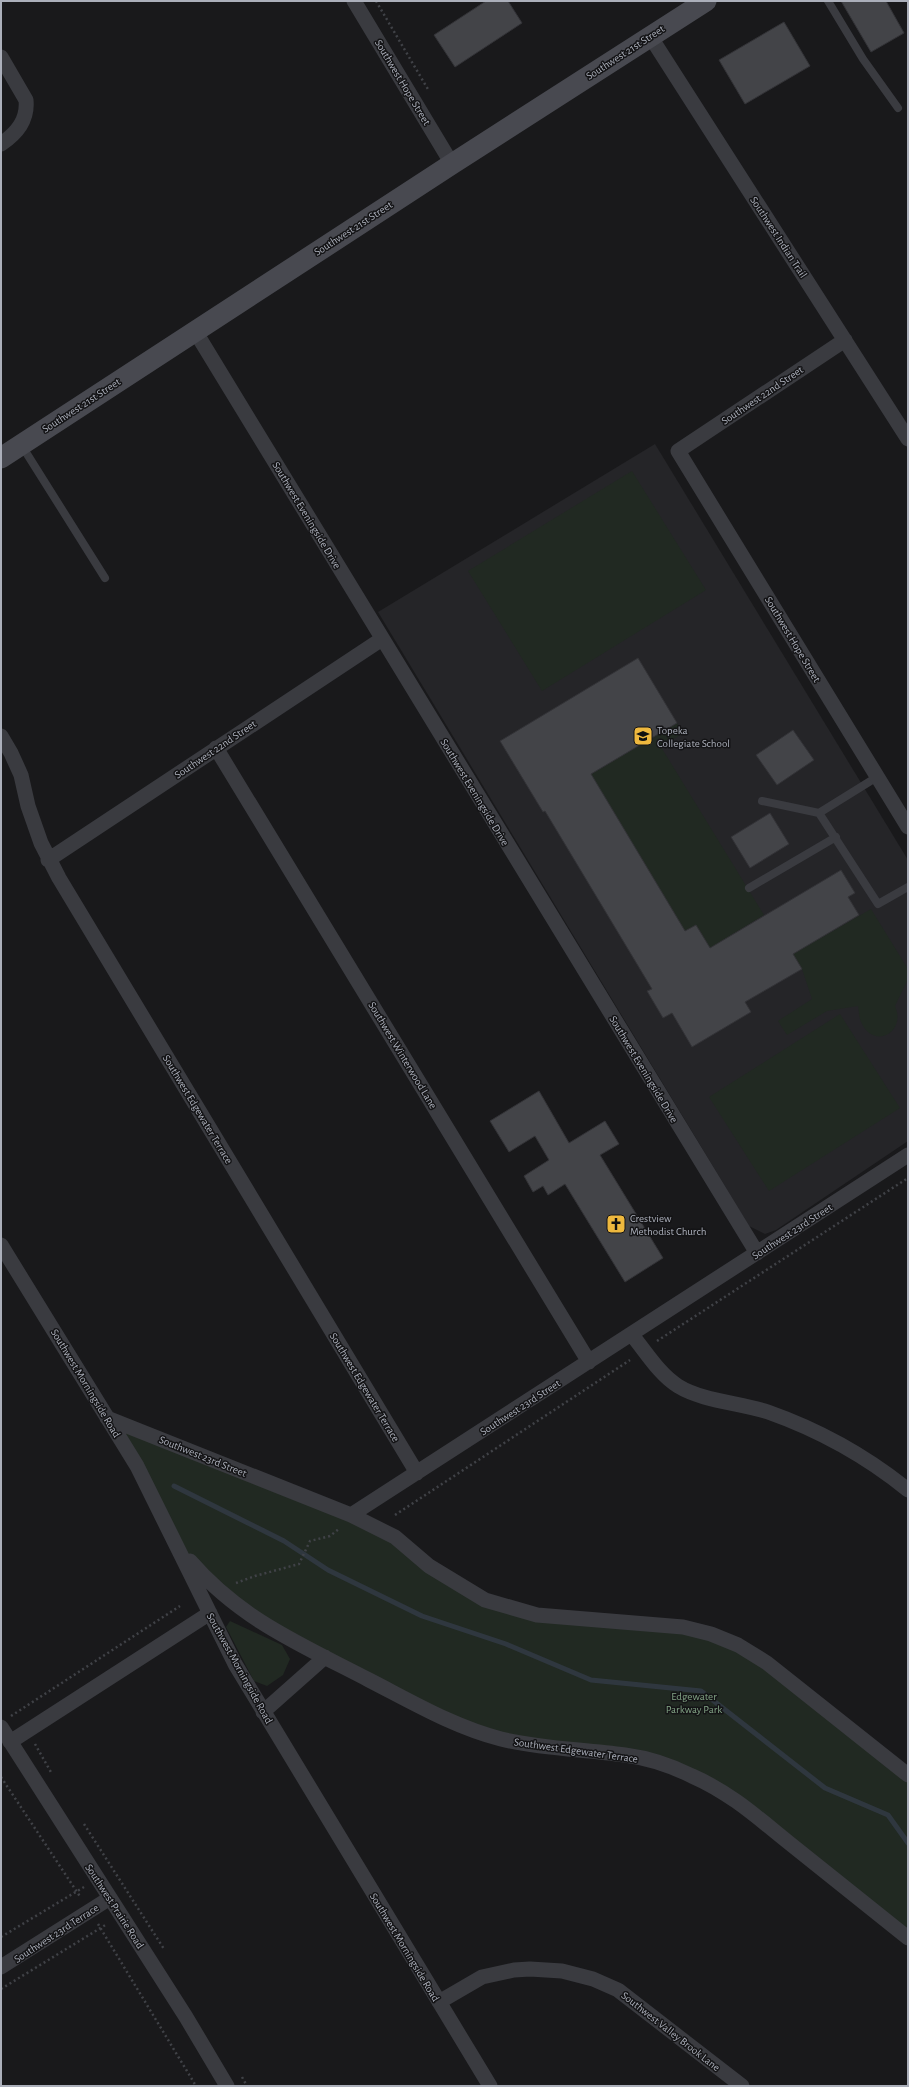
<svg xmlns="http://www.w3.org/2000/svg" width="909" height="2087" font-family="'Alegreya Sans',sans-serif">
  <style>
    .built { fill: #252528 }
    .green { fill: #212922 }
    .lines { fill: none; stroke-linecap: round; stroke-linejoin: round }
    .stream { stroke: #2f373f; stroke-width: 5 }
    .building { fill: #434448; stroke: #333337 }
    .path { stroke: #404247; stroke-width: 2.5; stroke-dasharray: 2 3; stroke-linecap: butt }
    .lane { stroke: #3a3b40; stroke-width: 8 }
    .street { stroke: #3a3b40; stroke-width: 15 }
    .secondary { stroke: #484950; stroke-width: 21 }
    .labels { text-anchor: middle; stroke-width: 3; stroke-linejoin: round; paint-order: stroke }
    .street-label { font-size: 11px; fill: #abafba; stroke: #141416 }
    .poi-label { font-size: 11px; fill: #abafba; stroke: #141416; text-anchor: start }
    .park-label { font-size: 11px; fill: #83a486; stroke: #141416 }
  </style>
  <rect width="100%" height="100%" fill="#19191b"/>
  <!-- built -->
  <path class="built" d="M655 444 908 860V1141L776 1230 765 1234 749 1226 378 612Z"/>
  <!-- green -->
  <path class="green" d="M632 471 706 590 542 691 468 571Z
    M677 723 683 733 661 747 764 915 710 948 696 925 685 931 604 796 578 782Z
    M871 909 908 969V979L895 1006C907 1033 873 1050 861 1022 859 1018 859 1011 858 1006L827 1011 787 1035 778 1021 812 999 802 969 793 954Z
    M840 1014 900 1108 769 1191 709 1097Z
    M107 1418 351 1515 510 1609 666 1625 738 1645 908 1775V1938L775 1832 660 1763 502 1739 262 1624 191 1561Z
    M230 1621 282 1645 290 1659 283 1675 267 1686 254 1681 226 1627Z"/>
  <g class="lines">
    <!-- stream -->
    <path class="stream" d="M174 1486 284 1541 328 1570 422 1616 506 1644 591 1680 701 1691 825 1788 888 1815 908 1843"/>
  </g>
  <!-- building -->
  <path class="building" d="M486 1H508L522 23 455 67 434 35Z
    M841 1H886L904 33 871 52Z
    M784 22 810 66 745 104 719 60Z
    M638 658 677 723 591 774 685 931 696 925 710 948 841 870 855 893 848 897 859 915 793 954 802 969 745 1002 751 1012 692 1047 672 1013 663 1018 647 991 652 989 545 811 543 812 500 741Z
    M793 730 814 760 777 785 756 755Z
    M770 813 789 844 750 868 731 837Z
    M539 1091 569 1143 605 1121 619 1144 600 1155 663 1258 625 1282 565 1184 548 1195 543 1186 533 1192 524 1176 549 1160 535 1136 509 1152 490 1121Z"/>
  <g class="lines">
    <!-- path -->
    <path class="path" d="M376 1 429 91
      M657 1341 908 1178
      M395 1515 630 1360
      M236 1583 255 1576 299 1564 310 1541 330 1536 340 1528
      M11 1716 180 1606
      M35 1744 52 1774
      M1 1777 81 1898
      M84 1824 164 1949
      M98 1924 196 2086
      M1 1937 84 1887
      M1 1989 107 1924
      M242 2077 247 2086"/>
    <!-- lane -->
    <path class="lane" d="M828 1 863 59 898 108
      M22 446 105 578
      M762 801 819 813 877 777
      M819 813 878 904 908 887
      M749 888 836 837"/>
    <!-- street -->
    <path class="street" d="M354 1 452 164
      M650 36 908 439
      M1 57 26 100C28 120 17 133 1 144
      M195 331 757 1253
      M845 340 678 451 908 827
      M1 736 11 753 21 775 28 806 41 843 59 878 417 1473
      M216 748 589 1362
      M48 860 382 639
      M1 1245 137 1466 235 1664 490 2086
      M632 1335C646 1352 659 1374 678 1386 702 1401 741 1403 768 1412 819 1430 866 1456 908 1490
      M107 1418 351 1515 395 1537 429 1566 485 1600 537 1615 683 1627 711 1634 738 1645 767 1663 908 1775
      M351 1515 908 1155
      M190 1561C241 1620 302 1645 369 1680 412 1702 454 1727 501 1739 542 1749 584 1749 625 1755 648 1758 672 1766 692 1776 729 1792 757 1817 788 1842 828 1874 868 1906 908 1938
      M263 1712 325 1657
      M1 1727 186 2017 227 2086
      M10 1742 210 1613
      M1 1967 110 1898
      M439 2002 482 1977 514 1970 530 1969 562 1971 593 1979 618 1990 742 2086"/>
    <!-- secondary -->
    <path class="secondary" d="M1 458 452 164 706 1"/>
  </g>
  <!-- icons -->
  <defs>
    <g id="school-square" transform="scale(1)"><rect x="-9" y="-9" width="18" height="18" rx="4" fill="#eeb83e" stroke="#141416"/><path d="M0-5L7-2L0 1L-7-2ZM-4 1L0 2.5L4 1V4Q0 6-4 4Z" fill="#111"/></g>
    <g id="church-square" transform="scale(1)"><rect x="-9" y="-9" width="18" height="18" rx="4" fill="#eeb83e" stroke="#141416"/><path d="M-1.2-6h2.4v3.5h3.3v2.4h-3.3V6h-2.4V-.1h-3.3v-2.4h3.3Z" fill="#111"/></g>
  </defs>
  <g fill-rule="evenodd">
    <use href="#school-square" x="643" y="736"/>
    <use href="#church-square" x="616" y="1224"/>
  </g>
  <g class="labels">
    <!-- street labels -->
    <g class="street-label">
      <text transform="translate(625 52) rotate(-33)" y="4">Southwest 21st Street</text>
      <text transform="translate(403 82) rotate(59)" y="4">Southwest Hope Street</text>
      <text transform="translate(353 228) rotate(-33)" y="4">Southwest 21st Street</text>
      <text transform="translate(779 237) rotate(57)" y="4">Southwest Indian Trail</text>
      <text transform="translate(762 395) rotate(-34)" y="4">Southwest 22nd Street</text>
      <text transform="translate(81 405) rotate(-33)" y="4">Southwest 21st Street</text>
      <text transform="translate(307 515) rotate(59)" y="4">Southwest Eveningside Drive</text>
      <text transform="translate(793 639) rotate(59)" y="4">Southwest Hope Street</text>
      <text transform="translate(215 749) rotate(-34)" y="4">Southwest 22nd Street</text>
      <text transform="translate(475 792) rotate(59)" y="4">Southwest Eveningside Drive</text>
      <text transform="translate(403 1055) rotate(59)" y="4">Southwest Winterwood Lane</text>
      <text transform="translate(644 1069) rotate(59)" y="4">Southwest Eveningside Drive</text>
      <text transform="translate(198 1109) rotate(59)" y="4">Southwest Edgewater Terrace</text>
      <text transform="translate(792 1231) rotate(-33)" y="4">Southwest 23rd Street</text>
      <text transform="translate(86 1383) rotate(59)" y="4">Southwest Morningside Road</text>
      <text transform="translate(365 1387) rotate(59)" y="4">Southwest Edgewater Terrace</text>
      <text transform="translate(520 1407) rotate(-33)" y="4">Southwest 23rd Street</text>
      <text transform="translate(203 1456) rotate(22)" y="4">Southwest 23rd Street</text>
      <text transform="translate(240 1668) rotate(61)" y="4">Southwest Morningside Road</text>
      <text transform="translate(576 1750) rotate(8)" y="4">Southwest Edgewater Terrace</text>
      <text transform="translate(115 1906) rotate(57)" y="4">Southwest Prairie Road</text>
      <text transform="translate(56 1933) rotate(-33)" y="4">Southwest 23rd Terrace</text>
      <text transform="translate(405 1947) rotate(59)" y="4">Southwest Morningside Road</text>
      <text transform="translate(671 2031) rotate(38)" y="4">Southwest Valley Brook Lane</text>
    </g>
    <!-- poi labels -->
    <g class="poi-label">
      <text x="657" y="734">Topeka<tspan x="657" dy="13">Collegiate School</tspan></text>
      <text x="630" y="1222">Crestview<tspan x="630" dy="13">Methodist Church</tspan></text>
    </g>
    <!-- park labels -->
    <g class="park-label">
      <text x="694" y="1700">Edgewater<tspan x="694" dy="13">Parkway Park</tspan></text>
    </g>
  </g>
  <!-- border -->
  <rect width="909" height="2087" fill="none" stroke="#abafba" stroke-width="4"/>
</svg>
